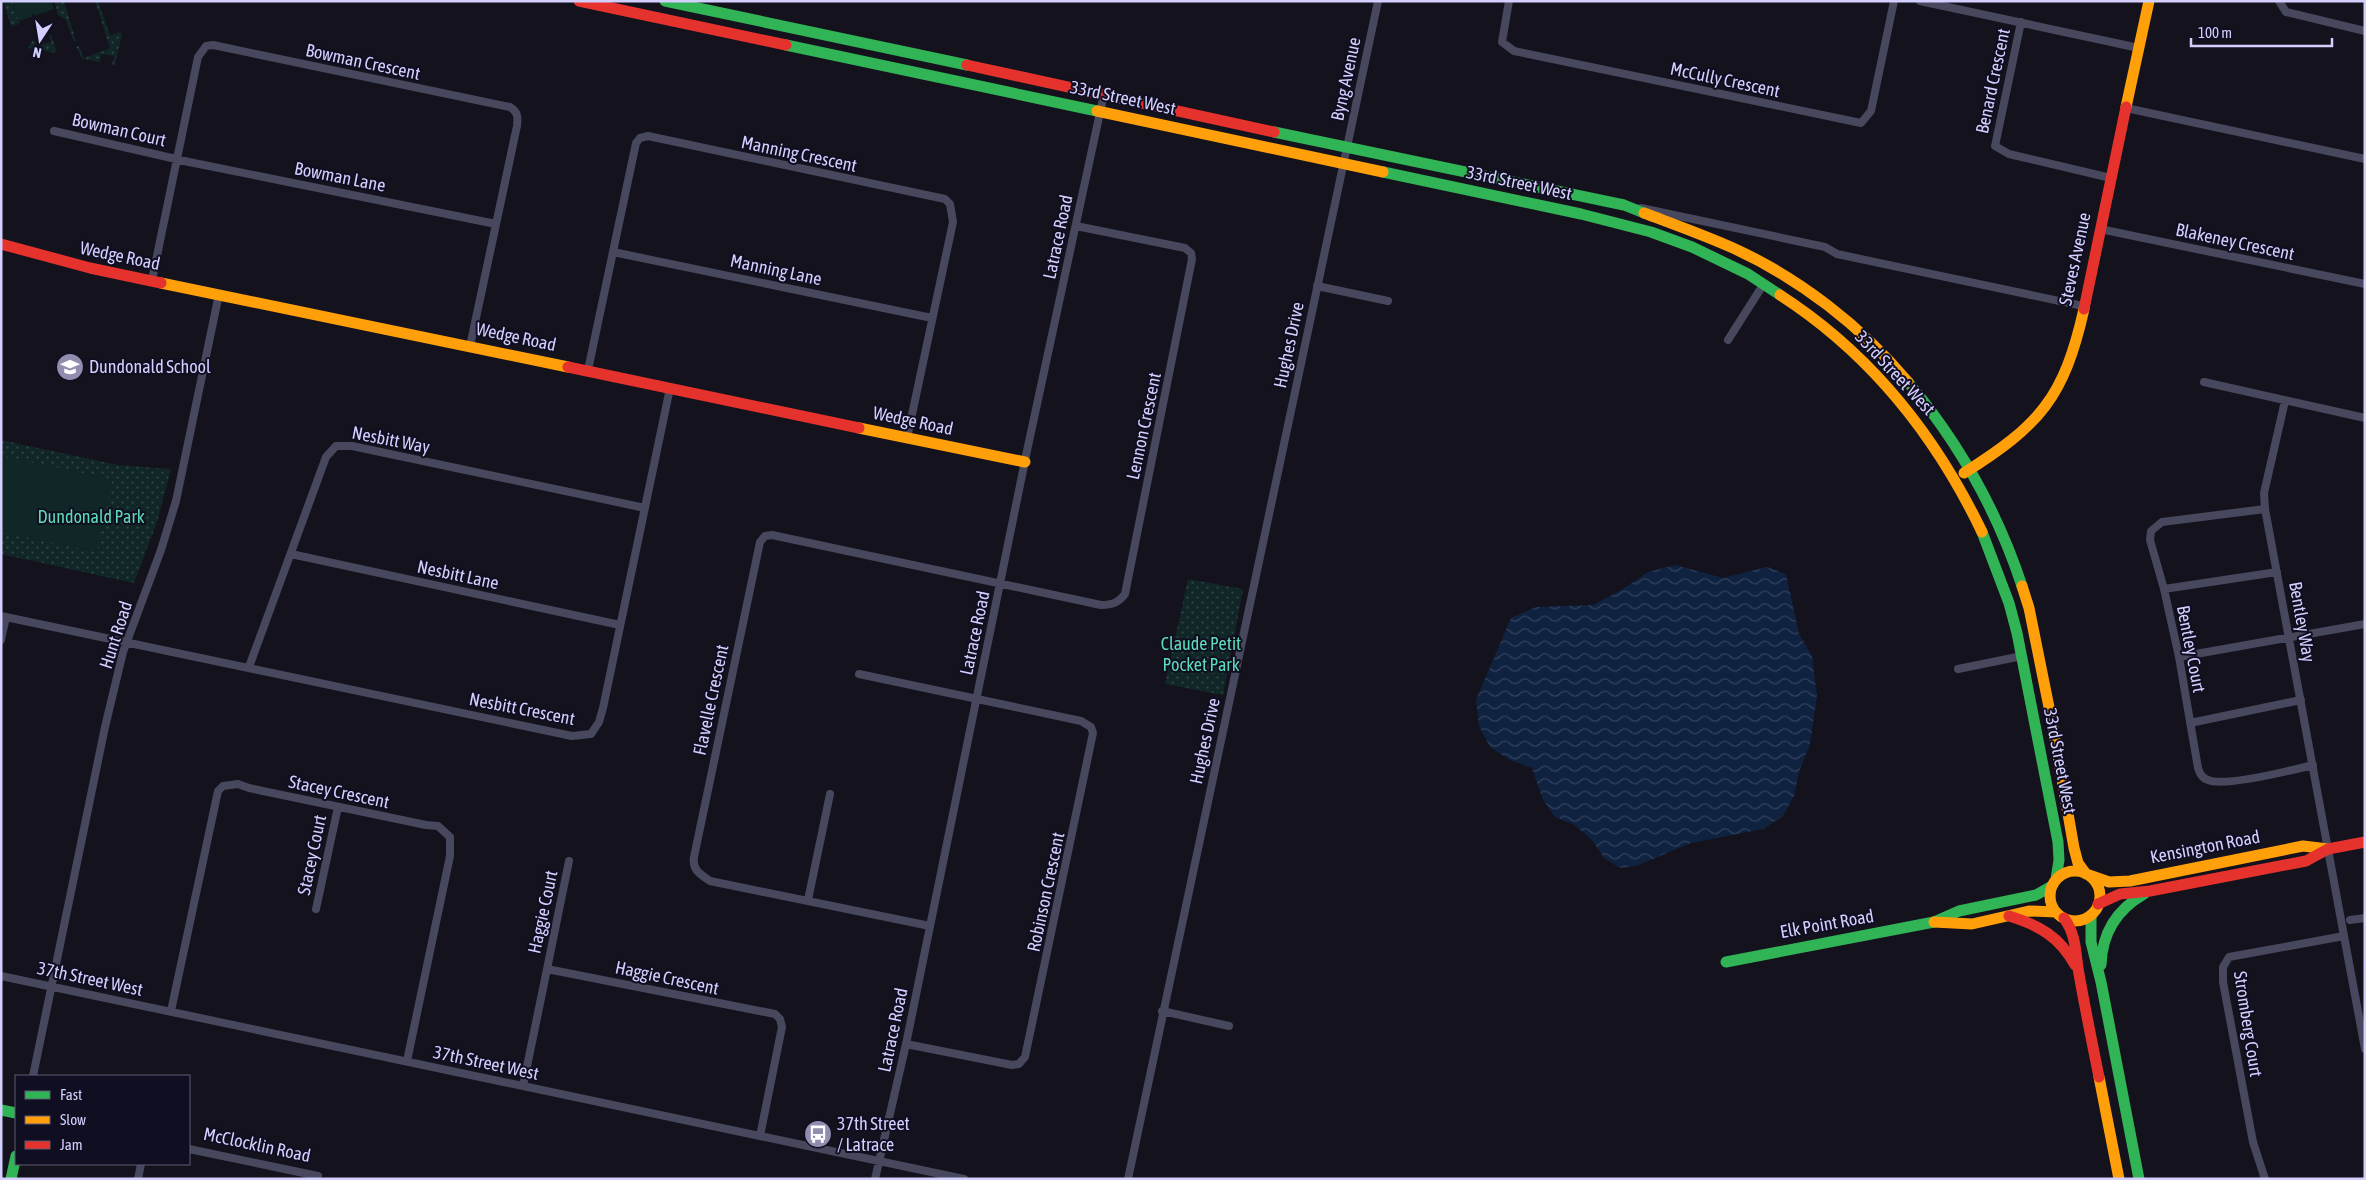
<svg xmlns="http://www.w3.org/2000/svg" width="2366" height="1180" font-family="'Asap Condensed',sans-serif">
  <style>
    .grass { fill: url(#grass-dots) }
    .pitch { fill: #112727 }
    .water { fill: url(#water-waves) }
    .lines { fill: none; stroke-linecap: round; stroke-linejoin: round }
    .street { stroke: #47475d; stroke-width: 8 }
    .fast { stroke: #30b455; stroke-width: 11 }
    .slow { stroke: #ff9f0a; stroke-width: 11 }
    .jam { stroke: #e5322d; stroke-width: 11 }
    .labels { text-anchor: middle; stroke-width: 4; stroke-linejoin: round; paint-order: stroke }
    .street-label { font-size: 18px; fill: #d3cffe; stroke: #100e21 }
    .poi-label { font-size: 18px; fill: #d3cffe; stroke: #100e21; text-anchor: start }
    .park-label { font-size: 18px; fill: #5ddbb7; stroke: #100e21 }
  </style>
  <defs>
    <pattern id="grass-dots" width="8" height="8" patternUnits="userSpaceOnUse" patternTransform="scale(1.25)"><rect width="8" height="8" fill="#112727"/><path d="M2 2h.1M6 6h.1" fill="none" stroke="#334547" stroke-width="1.8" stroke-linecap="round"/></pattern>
    <pattern id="water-waves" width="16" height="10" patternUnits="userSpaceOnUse" patternTransform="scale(1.25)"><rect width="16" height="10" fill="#0f2341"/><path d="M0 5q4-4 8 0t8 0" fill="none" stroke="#31425e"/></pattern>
  </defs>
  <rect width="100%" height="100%" fill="#14121d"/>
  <!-- grass -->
  <path class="grass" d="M3 1H12L20 24 11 26Z
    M54 1H64L76 41 74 42 66 20 58 15Z
    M95 1H98L110 35 120 32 122 34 115 65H112L114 56 101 54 100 62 82 59 76 46H79L84 58 110 48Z
    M51 34 57 53 28 48 33 40 37 46 51 42 49 36Z
    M1 440 118 465 171 469 157 522 134 583 1 554Z
    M1188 579 1243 589 1223 695 1165 684Z"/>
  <!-- pitch -->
  <path class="pitch" d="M12 1H51L54 9 19 21Z
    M1 456 112 479 97 552 1 532Z"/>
  <!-- water -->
  <path class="water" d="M1675 565 1723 578 1767 567 1786 574 1799 634 1812 656 1817 696 1810 744 1799 772 1794 796 1783 816 1763 829 1691 843 1636 866 1620 868 1604 858 1592 840 1573 824 1555 817 1543 800 1532 768 1510 760 1490 747 1479 726 1476 700 1511 618 1536 607 1593 605 1623 589 1648 572Z"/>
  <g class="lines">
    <!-- street -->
    <path class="street" d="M1509 1 1502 42 1514 51 1861 123 1871 111 1894 1
      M1920 1 2139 48
      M2279 1 2286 12 2365 31
      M2021 22 1995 146 2009 154 2111 178
      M2126 108 2365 159
      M54 131 189 162 496 224
      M1641 208 1825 247 1837 254 2083 306
      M2100 229 2365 284
      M613 252 932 318
      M152 280 198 57 206 46 213 45 510 107C518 112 518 117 517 126L470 346
      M1317 286 1388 301
      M1728 340 1763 285
      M588 370 636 143 640 138 648 136 945 199 950 204 953 222 907 438
      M2204 382 2365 418
      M2265 509 2162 522 2151 531 2150 540 2164 589 2179 657 2198 768C2200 774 2202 778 2208 780 2224 787 2293 770 2313 765
      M291 554 620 625
      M2164 589 2277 572
      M1 616 572 736 591 734 599 722 603 708 670 388
      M1 640 6 617
      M2179 657 2365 624
      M249 667 326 457 336 446H352L645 508
      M1958 669 2022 656
      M859 674 1081 721 1091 727 1093 733 1025 1057 1019 1064 1012 1065 906 1044
      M2190 723 2301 700
      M808 900 830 794
      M316 909 338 807
      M2350 920 2365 918
      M930 926 710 881C700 874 692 870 694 857L760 542 765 536 772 535 1101 605C1112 605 1118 603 1125 594L1192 259 1191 253 1185 248 1076 226
      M2344 936 2365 1049
      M547 969 569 861
      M1 976 964 1179
      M171 1011 218 791 223 786 238 784 249 788 426 825 438 826 450 837V856L407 1061
      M1162 1011 1229 1026
      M33 1076 105 727 123 652 161 550 176 501 219 294
      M523 1086 547 969 775 1014 780 1019 782 1027 760 1136
      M189 1149 318 1176
      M138 1179 141 1164
      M875 1179 906 1044 1028 446 1104 94
      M1128 1179 1378 1
      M2265 1179 2253 1142 2223 982V967L2229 957 2344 936 2265 509 2264 493 2285 401"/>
    <!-- fast -->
    <path class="fast" d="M665 1 967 65
      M786 45 1097 111
      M1274 132 1624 205 1644 213
      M1383 172 1581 214 1651 232 1692 247 1748 274 1780 295
      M1908 382C1959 443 1997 510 2022 586
      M1982 532 2009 603 2017 633 2058 842 2059 860 2056 879
      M2091 915V942L2101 982 2139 1179
      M1726 962 1934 922 1959 911 2036 895 2052 886
      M2101 965C2102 933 2116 910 2144 894
      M1 1110 16 1113
      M11 1179 16 1156"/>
    <!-- slow -->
    <path class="slow" d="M2126 107 2149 1
      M1097 111 1383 172
      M1644 213C1673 224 1704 235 1733 248 1799 278 1861 326 1908 382
      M161 283 568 367
      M1780 295C1870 353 1936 436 1982 532
      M859 428 1025 462
      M1964 473C2040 425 2064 398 2084 309
      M2022 586 2029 608 2052 722 2074 848 2078 863 2086 874
      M2050 896a25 25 0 1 1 50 0a25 25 0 1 1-50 0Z
      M2089 875 2109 882 2130 881 2303 846 2328 849
      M1934 922 1972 924 2029 911 2056 912
      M2099 1077 2119 1179"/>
    <!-- jam -->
    <path class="jam" d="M579 1 786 45
      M967 65 1274 132
      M1 244 90 268 161 283
      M2084 309 2126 107
      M568 367 859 428
      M2098 904 2120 894 2150 891 2306 861 2328 849 2365 842
      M2009 916C2039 925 2060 937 2075 965
      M2064 918C2077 936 2075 953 2079 974 2085 1008 2092 1042 2099 1077"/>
  </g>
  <!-- icons -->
  <defs>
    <g id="school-disc" transform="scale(1.4375)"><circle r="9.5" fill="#908daf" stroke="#100e21"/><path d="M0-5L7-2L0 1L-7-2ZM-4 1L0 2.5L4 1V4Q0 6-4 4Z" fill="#fff"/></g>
    <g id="bus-disc" transform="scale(1.4375)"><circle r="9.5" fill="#908daf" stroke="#100e21"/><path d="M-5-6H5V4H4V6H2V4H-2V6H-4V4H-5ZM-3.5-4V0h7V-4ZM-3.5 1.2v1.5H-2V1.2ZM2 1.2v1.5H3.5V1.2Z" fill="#fff"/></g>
  </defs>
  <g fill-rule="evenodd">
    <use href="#school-disc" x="70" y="367"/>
    <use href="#bus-disc" x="818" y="1134"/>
  </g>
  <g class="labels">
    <!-- street labels -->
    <g class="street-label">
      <text transform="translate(363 62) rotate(12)" y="6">Bowman Crescent</text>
      <text transform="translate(1346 79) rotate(-78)" y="6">Byng Avenue</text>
      <text transform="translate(1725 80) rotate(12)" y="6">McCully Crescent</text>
      <text transform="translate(1993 81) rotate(-78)" y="6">Benard Crescent</text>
      <text transform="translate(1123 98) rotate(12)" y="6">33rd Street West</text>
      <text transform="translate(119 130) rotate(13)" y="6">Bowman Court</text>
      <text transform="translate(799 154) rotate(12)" y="6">Manning Crescent</text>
      <text transform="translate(340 177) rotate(11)" y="6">Bowman Lane</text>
      <text transform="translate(1519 183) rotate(12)" y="6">33rd Street West</text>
      <text transform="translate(1058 237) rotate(-78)" y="6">Latrace Road</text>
      <text transform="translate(2235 242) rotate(12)" y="6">Blakeney Crescent</text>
      <text transform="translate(120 256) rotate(12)" y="6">Wedge Road</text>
      <text transform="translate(2075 259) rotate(-78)" y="6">Steves Avenue</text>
      <text transform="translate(776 270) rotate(12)" y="6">Manning Lane</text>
      <text transform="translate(516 337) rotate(12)" y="6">Wedge Road</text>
      <text transform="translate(1289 345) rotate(-78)" y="6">Hughes Drive</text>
      <text transform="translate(1895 373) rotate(47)" y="6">33rd Street West</text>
      <text transform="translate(913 421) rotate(12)" y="6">Wedge Road</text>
      <text transform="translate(1144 426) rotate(-78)" y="6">Lennon Crescent</text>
      <text transform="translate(391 440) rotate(11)" y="6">Nesbitt Way</text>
      <text transform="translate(458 575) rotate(12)" y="6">Nesbitt Lane</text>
      <text transform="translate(2302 622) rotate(80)" y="6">Bentley Way</text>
      <text transform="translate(975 633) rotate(-78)" y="6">Latrace Road</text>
      <text transform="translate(116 635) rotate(-72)" y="6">Hunt Road</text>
      <text transform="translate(2191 649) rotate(79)" y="6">Bentley Court</text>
      <text transform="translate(711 700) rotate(-78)" y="6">Flavelle Crescent</text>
      <text transform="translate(522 709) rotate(11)" y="6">Nesbitt Crescent</text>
      <text transform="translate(1205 741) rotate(-78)" y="6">Hughes Drive</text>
      <text transform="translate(2060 761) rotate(79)" y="6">33rd Street West</text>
      <text transform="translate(339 792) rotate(12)" y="6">Stacey Crescent</text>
      <text transform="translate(2205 847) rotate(-11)" y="6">Kensington Road</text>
      <text transform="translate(312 855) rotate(-78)" y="6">Stacey Court</text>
      <text transform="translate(1046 892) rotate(-78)" y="6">Robinson Crescent</text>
      <text transform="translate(543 912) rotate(-78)" y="6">Haggie Court</text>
      <text transform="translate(1827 924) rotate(-10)" y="6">Elk Point Road</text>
      <text transform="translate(667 978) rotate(12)" y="6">Haggie Crescent</text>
      <text transform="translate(90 979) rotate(12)" y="6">37th Street West</text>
      <text transform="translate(2248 1024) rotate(81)" y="6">Stromberg Court</text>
      <text transform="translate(893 1030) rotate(-78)" y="6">Latrace Road</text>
      <text transform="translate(486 1063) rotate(12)" y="6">37th Street West</text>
      <text transform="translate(257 1145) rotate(12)" y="6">McClocklin Road</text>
    </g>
    <!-- poi labels -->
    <g class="poi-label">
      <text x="89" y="373">Dundonald School</text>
      <text x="837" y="1130">37th Street<tspan x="837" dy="21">/ Latrace</tspan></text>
    </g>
    <!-- park labels -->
    <g class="park-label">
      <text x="91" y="523">Dundonald Park</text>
      <text x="1201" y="650">Claude Petit<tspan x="1201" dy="21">Pocket Park</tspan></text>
    </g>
  </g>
  <!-- border -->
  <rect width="2366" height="1180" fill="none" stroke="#d3cffe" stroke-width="5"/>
  <!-- legend -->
  <rect x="15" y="1075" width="175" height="90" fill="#100e21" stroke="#5e5b79"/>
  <rect x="25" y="1091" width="25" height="8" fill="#30b455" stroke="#5e5b79"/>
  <text x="60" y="1100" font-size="15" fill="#d3cffe">Fast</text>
  <rect x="25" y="1116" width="25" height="8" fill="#ff9f0a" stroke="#5e5b79"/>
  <text x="60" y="1125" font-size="15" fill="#d3cffe">Slow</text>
  <rect x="25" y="1141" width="25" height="8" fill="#e5322d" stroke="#5e5b79"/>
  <text x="60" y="1150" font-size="15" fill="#d3cffe">Jam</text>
  <!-- north arrow -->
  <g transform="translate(40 40) rotate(192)" stroke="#100e21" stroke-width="4" paint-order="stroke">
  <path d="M0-4L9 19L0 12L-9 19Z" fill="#d3cffe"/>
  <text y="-8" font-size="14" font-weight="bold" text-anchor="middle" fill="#d3cffe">N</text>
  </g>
  <!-- scale -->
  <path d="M2191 38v8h141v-8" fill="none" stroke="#d3cffe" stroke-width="2.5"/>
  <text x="2198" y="38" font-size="15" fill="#d3cffe" stroke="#100e21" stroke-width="4" paint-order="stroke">100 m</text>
</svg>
